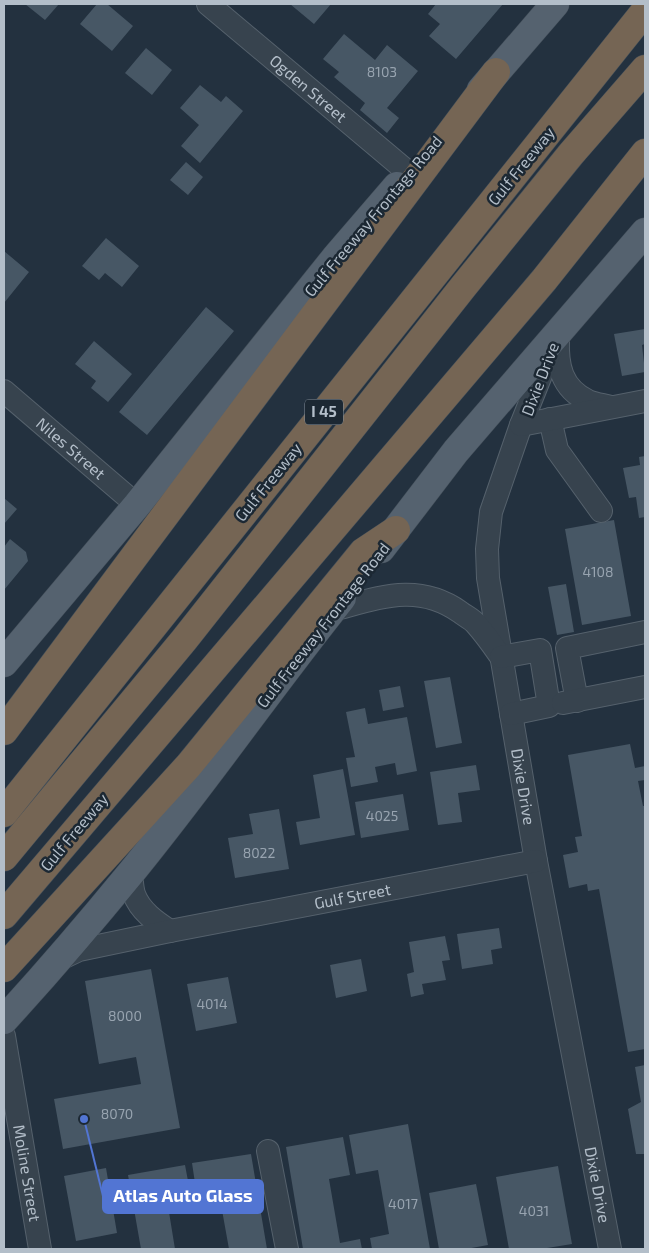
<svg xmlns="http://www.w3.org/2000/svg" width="649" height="1253" font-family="'Exo 2',sans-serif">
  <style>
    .building { fill: #475765 }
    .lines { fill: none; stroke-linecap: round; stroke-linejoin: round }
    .minor-casing { stroke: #55616c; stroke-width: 24 }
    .major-casing { stroke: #404c57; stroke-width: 29 }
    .highway-casing { stroke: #424e59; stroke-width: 29 }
    .minor { stroke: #37434e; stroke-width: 22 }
    .major { stroke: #55626f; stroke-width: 28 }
    .highway { stroke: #756554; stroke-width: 28 }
    .labels { text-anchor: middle; stroke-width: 5; stroke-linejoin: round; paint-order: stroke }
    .number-label { font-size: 14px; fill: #98a4b0 }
    .shield { fill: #1c2833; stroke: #86919c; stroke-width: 1 }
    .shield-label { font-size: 15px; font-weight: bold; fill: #b3bec9 }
    .street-label { font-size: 16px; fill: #b3bec9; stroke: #1c2833 }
    .leader { fill: none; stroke: #5275d3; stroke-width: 2 }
    .callout-dot { fill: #5275d3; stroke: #1c2833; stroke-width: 2 }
    .callout { fill: #5275d3; stroke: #5275d3; stroke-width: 2 }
    .callout-label { font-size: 18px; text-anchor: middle; font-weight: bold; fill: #fff }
  </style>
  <rect width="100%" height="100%" fill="#23313f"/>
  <!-- building -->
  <path class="building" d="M25 4H59L45 20Z
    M97 4H107L133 26 112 51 80 24Z
    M290 4H331L314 24Z
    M436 4H503L456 59 429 36 440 24 428 14Z
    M344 34 375 60 387 45 418 71 387 108 399 118 387 133 360 110 365 103 334 77 339 72 323 59Z
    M146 48 172 70 152 95 125 73Z
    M200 85 221 102 226 96 243 111 200 163 181 146 199 125 180 108Z
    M186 162 203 177 188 195 170 180Z
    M106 238 139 266 122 287 105 273 99 280 82 266Z
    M4 251 29 272 4 303Z
    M206 307 234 331 147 435 119 412Z
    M645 329V344L642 345 645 372 622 376 614 334Z
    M94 341 132 374 108 402 91 388 96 381 75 364Z
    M645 456V517L639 518 636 497 629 498 623 468 640 465 639 457Z
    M4 498 17 509 4 524Z
    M614 520 631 616 582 625 565 529Z
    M10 539 26 552 28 561 4 590V547Z
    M566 584 574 632 557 635 548 587Z
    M450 677 462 743 436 748 424 681Z
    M400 686 404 707 383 711 379 690Z
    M365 708 368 724 407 717 417 771 397 775 395 763 375 767 378 782 351 787 346 758 355 757 346 712Z
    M630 744 635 768 645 766V780L638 781 643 806H645V1049L628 1052 599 889 588 891 587 884 569 888 563 855 578 852 575 837 582 836 568 755Z
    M476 765 480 790 458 793 462 822 438 825 430 772Z
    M343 769 355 835 300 845 296 822 320 818 313 775Z
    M403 794 409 830 361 838 355 802Z
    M279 809 289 869 235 878 228 838 253 834 249 814Z
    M499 928 502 948 491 950 493 964 462 969 457 934Z
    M445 936 450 960 442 961 446 980 422 984 424 994 411 997 407 974 414 972 409 942Z
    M361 959 367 991 336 998 330 965Z
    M151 969 180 1128 63 1149 54 1099 141 1084 136 1057 99 1064 85 981Z
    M228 977 237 1023 196 1031 187 984Z
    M645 1065V1154H636L628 1109 641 1102 635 1067Z
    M408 1124 430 1249H372L370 1238 389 1234 378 1170 356 1174 349 1135Z
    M343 1137 350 1175 329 1179 340 1243 360 1239 362 1249H303L286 1147Z
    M251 1154 267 1249H229L220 1199 198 1203 192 1163Z
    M185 1165 192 1202 168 1206 175 1249H141L128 1175Z
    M558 1166 572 1244 541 1249H509L496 1177Z
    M106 1168 117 1233 76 1241 64 1176Z
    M476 1184 488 1245 466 1249H439L429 1193Z"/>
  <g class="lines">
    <!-- minor casing -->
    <g class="minor-casing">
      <g id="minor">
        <path id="s1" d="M208 4 409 173"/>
        <path d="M558 339C557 365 561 388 588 401 595 404 604 405 611 407"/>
        <path id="s2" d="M553 345 521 425 491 512 487 549 488 578 536 861 610 1249"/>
        <path id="s3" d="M4 391 137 505"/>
        <path d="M550 419 557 450 601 511"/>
        <path d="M521 425 645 401"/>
        <path d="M332 610C379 598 417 582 460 612 465 616 472 619 476 624 484 633 492 644 499 654"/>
        <path d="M501 657 540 650 549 706 511 714"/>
        <path d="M577 701 567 648 645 632"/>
        <path d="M563 703 645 687"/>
        <path d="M131 874C132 880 132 888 134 894 140 911 156 922 170 931"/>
        <path id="s4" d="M58 960 79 950 170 931 536 861"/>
        <path id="s5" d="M4 1036 40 1249"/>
        <path d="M268 1151 287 1249"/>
      </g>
    </g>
    <!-- major casing -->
    <g class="major-casing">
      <path id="major" d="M481 90 555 4
        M381 549 456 451 645 232
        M4 663 137 505 335 258 397 186
        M4 1020C47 973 89 924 130 874 203 785 269 689 342 598"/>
    </g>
    <!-- highway casing -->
    <g class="highway-casing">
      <path id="highway" d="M4 731 496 72
        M4 813 645 11
        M4 857 184 640 463 287 571 154 645 69
        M4 915 544 280 645 153
        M4 968 189 765 363 552 396 530"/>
    </g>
    <!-- minor -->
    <use href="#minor" class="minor"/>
    <!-- major -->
    <use href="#major" class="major"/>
    <!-- highway -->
    <use href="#highway" class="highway"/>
  </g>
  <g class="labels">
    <!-- number labels -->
    <g class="number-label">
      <text x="382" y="77">8103</text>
      <text x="598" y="577">4108</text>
      <text x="382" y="821">4025</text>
      <text x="259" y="858">8022</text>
      <text x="212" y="1009">4014</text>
      <text x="125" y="1021">8000</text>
      <text x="117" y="1119">8070</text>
      <text x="403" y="1209">4017</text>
      <text x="534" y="1216">4031</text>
    </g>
    <!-- shield labels -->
    <rect class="shield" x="305" y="399.5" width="38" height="25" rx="4"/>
    <g class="shield-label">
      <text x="324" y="417">I 45</text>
    </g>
    <!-- street labels -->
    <g class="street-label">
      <text dy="6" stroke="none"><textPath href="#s1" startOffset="131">Ogden Street</textPath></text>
      <text transform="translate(521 166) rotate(-51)" y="6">Gulf Freeway</text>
      <text transform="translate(373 216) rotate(-50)" y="6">Gulf Freeway Frontage Road</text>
      <text transform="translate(540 379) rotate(-69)" y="6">Dixie Drive</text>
      <text dy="6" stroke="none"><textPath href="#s3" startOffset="88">Niles Street</textPath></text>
      <text transform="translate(268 482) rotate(-51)" y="6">Gulf Freeway</text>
      <text transform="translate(323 625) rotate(-52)" y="6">Gulf Freeway Frontage Road</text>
      <text dy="6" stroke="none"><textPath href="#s2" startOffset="456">Dixie Drive</textPath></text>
      <text transform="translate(74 832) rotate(-50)" y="6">Gulf Freeway</text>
      <text dy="6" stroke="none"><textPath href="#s4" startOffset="302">Gulf Street</textPath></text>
      <text dy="6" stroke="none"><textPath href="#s5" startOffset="139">Moline Street</textPath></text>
      <text dy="6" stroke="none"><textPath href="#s2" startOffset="861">Dixie Drive</textPath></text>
    </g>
  </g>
  <!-- callouts -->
  <path class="leader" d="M84 1119L103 1196"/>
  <circle class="callout-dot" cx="84" cy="1119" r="5"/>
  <rect class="callout" x="103" y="1180" width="160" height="33" rx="5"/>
  <g class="callout-label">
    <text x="183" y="1202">Atlas Auto Glass</text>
  </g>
  <!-- border -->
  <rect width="649" height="1253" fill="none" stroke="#b3bec9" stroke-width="10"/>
</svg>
